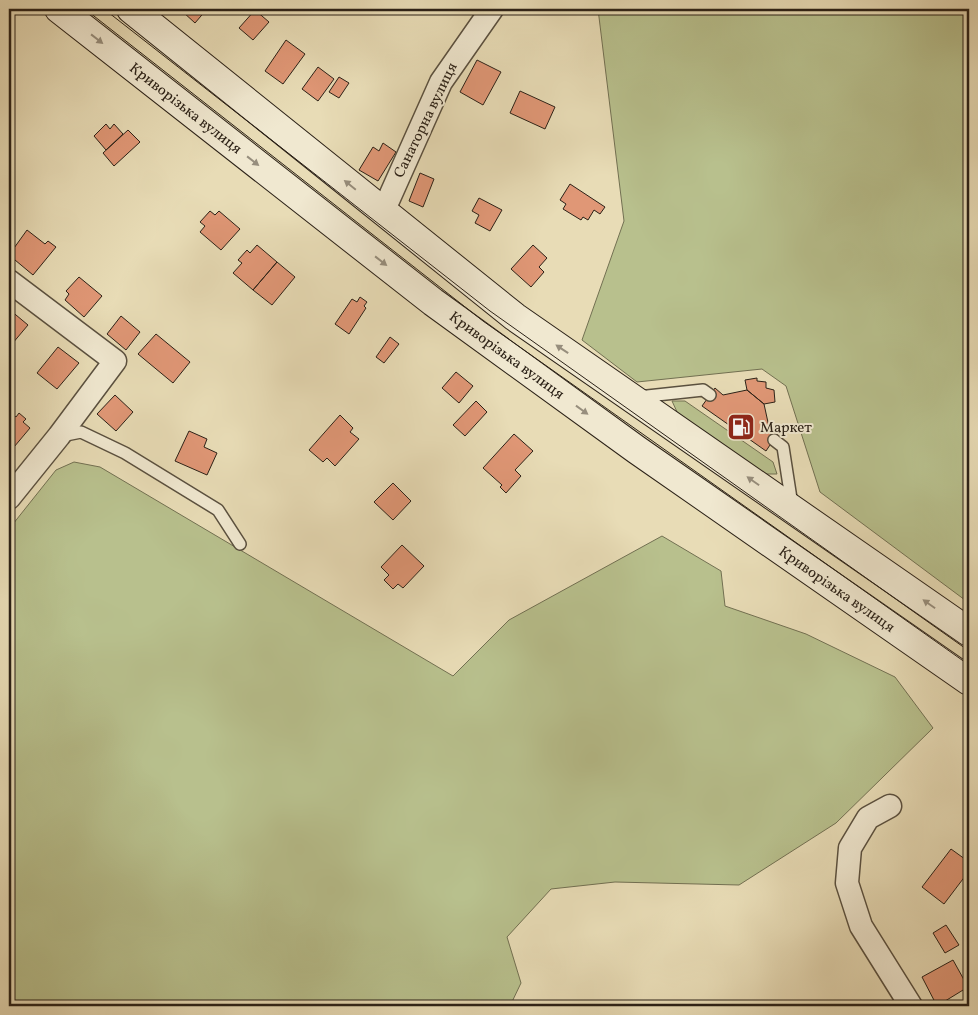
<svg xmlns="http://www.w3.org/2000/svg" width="978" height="1015" font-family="Vollkorn,serif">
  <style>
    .green { fill: #b8c08d; stroke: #727052 }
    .building { fill: #e09776; stroke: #2b2117 }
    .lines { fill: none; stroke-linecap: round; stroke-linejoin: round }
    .lane-casing { stroke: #5a503f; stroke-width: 14 }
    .street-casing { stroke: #5a503f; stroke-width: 25 }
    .secondary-casing { stroke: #2b2117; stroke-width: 30 }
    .lane { stroke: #f0e8d0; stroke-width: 11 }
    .street { stroke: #f0e8d0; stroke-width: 22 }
    .secondary { stroke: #f0e8d0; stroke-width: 28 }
    .tram { stroke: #2b2117; stroke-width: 1 }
    .oneway { fill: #978e7d }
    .labels { text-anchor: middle; stroke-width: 4; stroke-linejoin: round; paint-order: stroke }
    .street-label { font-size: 15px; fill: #2b2117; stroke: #f0e8d0 }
    .poi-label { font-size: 15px; fill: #2b2117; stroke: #f0e8d0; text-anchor: start }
  </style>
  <rect width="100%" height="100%" fill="#e8dcb6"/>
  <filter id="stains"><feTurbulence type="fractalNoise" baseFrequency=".004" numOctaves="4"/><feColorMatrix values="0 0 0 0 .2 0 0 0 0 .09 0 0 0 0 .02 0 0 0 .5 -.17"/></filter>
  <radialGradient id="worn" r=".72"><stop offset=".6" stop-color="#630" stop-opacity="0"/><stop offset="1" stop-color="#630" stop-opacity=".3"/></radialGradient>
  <!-- green -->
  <path class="green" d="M598 9H969V603L820 492 786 386 762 369 637 382 582 340 624 221Z
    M672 401H685L773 462 777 474H765L678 414Z
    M74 462 100 467 453 676 509 620 662 536 721 571 725 606 806 634 895 677 933 728 836 823 739 885 615 882 551 889 507 937 521 983 510 1006H9V529L56 470Z"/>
  <!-- building -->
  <path class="building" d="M186 9H207L195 23 183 12Z
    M255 10 269 22 253 40 239 28Z
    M286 40 305 54 283 84 265 71Z
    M477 60 501 72 483 105 460 92Z
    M318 67 334 79 318 101 302 89Z
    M339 77 349 83 339 98 329 92Z
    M520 91 555 107 545 129 510 113Z
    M106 124 110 129 114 124 123 134 106 150 94 136Z
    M128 130 140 142 114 166 103 153Z
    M383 143 396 152 378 181 359 170 373 147 379 151Z
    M420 173 434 179 423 207 409 201Z
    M570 184 605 207 600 214 594 210 588 220 583 217 581 220 563 209 566 204 560 200Z
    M479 198 502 210 490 231 475 223 479 215 472 211Z
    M210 211 215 215 219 211 240 229 221 250 200 232 205 226 200 222Z
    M27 230 45 244 48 241 56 247 33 275 9 255Z
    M257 245 277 262 253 290 233 273 242 263 238 260 247 250 250 253Z
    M533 245 547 258 539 267 544 272 531 287 511 269Z
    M277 262 295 277 272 305 253 290Z
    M79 277 102 296 84 317 65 300 69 294 66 291Z
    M360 297 367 302 364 306 366 308 349 334 335 324 352 299 357 302Z
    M10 310 28 325 12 344 9 341Z
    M121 316 140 332 126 350 107 334Z
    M156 334 190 362 173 383 138 354Z
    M390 337 399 344 384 363 376 357Z
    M58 347 79 363 57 389 37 373Z
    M456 372 473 386 459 403 442 388Z
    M757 378V381L766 382V388L774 390 775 402 764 404 747 390 745 380Z
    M715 388 723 395 747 390 764 404 769 427 778 433 766 451 702 406Z
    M115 395 133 412 116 431 97 414Z
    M476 401 487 412 465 436 453 425Z
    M10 412 16 417 19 413 26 419 23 422 30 428 14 447 9 443Z
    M340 415 353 428 350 432 359 439 335 466 327 458 323 462 309 450Z
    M189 431 207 439 204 447 217 453 207 475 175 461Z
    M514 434 533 451 515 470 521 476 506 493 500 487 502 485 483 468Z
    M393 483 411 501 393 520 374 502Z
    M402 545 424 566 403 588 398 584 393 589 384 580 389 575 381 567Z
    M951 849 969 862V871L944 904 922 887Z
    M946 925 959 945 945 953 933 933Z
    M953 960 968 987 937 1006 922 977Z"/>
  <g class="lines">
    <!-- lane casing -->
    <g class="lane-casing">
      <path id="lane" d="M638 397 703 390 710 395
        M61 436 81 432 125 453 218 510 240 544
        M774 440 783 447 792 505"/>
    </g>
    <!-- street casing -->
    <g class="street-casing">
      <path id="street" d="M383 212 441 82 492 9
        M9 281 115 361 59 436 9 498
        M890 806 868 818 850 848 847 883 861 926 911 1006"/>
    </g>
    <!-- secondary casing -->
    <g class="secondary-casing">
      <path id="secondary" d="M59 9 433 302 637 450 969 681
        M131 9 515 317 969 632"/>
    </g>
    <!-- lane -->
    <use href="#lane" class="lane"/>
    <!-- street -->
    <use href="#street" class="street"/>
    <!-- secondary -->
    <use href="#secondary" class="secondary"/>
    <!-- tram -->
    <path class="tram" d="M85 9 483 321 969 665
      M104 9 490 311 969 651"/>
  </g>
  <!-- one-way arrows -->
  <defs><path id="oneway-solid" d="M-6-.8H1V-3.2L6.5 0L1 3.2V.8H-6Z" transform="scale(1.25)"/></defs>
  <g class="oneway">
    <use href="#oneway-solid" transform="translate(97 39) rotate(38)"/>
    <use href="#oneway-solid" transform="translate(253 161) rotate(38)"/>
    <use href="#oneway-solid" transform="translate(350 185) rotate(-141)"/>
    <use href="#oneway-solid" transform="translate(381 261) rotate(38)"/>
    <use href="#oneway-solid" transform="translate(562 349) rotate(-146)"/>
    <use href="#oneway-solid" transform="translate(582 410) rotate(36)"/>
    <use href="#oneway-solid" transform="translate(753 481) rotate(-145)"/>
    <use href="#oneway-solid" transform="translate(929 604) rotate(-145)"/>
  </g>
  <!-- icons -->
  <defs>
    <g id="fuel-square" transform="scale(1.4375)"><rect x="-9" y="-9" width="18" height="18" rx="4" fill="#8f2418" stroke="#f0e8d0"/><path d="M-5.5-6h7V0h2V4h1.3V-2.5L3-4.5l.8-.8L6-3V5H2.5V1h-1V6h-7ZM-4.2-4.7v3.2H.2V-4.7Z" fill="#fff"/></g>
  </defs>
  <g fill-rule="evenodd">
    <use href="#fuel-square" x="741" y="427"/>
  </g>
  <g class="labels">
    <!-- street labels -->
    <g class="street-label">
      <text transform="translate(186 108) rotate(38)" y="5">Криворізька вулиця</text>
      <text transform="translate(425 120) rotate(-64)" y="5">Санаторна вулиця</text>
      <text transform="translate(507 355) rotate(36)" y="5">Криворізька вулиця</text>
      <text transform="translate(837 589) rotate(35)" y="5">Криворізька вулиця</text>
    </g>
    <!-- poi labels -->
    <g class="poi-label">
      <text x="760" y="432">Маркет</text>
    </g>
  </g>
  <!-- margin -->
  <rect width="978" height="1015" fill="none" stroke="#e8dcb6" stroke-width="30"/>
  <rect x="10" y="10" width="958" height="995" fill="none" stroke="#2b2117" stroke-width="2.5"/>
  <rect x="15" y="15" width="948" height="985" fill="none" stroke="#2b2117"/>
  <rect width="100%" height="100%" filter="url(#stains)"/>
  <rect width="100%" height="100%" fill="url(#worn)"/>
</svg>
